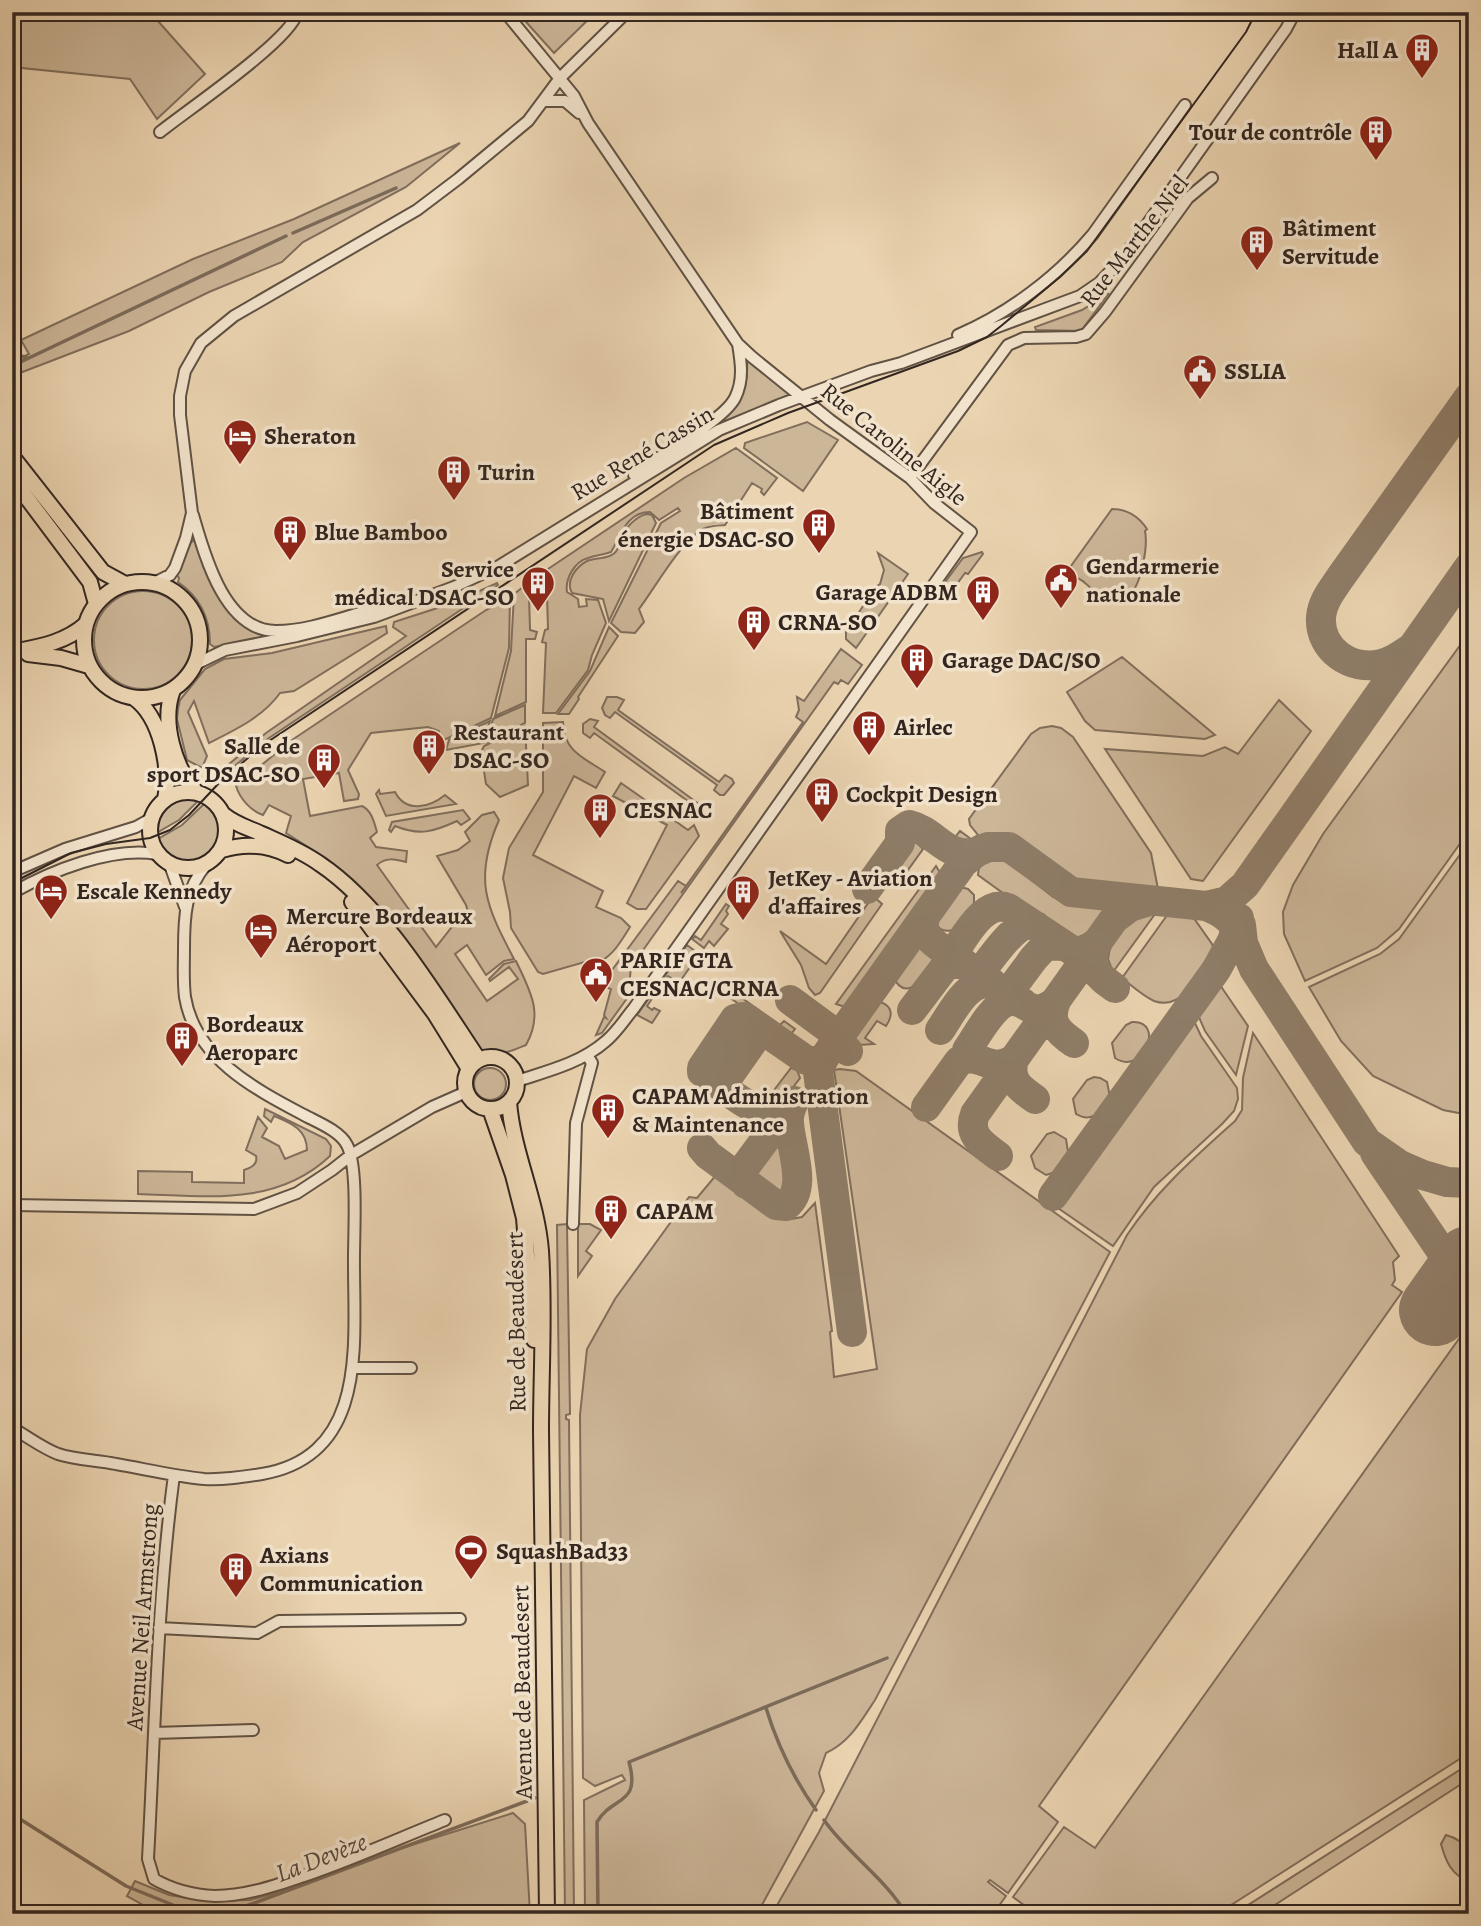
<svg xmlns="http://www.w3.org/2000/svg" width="1481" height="1926" font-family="Alegreya,serif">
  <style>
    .green { fill: #ccb698; stroke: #806e5c; stroke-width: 2 }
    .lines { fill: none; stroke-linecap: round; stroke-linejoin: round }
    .stream { stroke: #7c6b5a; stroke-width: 3.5 }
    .taxiway { stroke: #8f7d68; stroke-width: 30 }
    .runway { stroke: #8f7d68; stroke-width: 72 }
    .minor-casing { stroke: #615244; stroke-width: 14 }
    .major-casing { stroke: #332620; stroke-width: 18 }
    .minor { stroke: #f2e3cc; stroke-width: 10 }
    .major { stroke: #ebd4b1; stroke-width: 14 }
    .tram { stroke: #332620; stroke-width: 2 }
    .labels { text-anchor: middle; stroke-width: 7; stroke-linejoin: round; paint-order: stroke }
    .poi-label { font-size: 24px; font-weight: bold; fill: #332620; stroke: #f2e3cc; text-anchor: start }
    .street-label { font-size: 24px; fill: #332620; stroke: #f2e3cc }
    .water-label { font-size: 26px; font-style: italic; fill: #57483d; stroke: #f2e3cc }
  </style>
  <rect width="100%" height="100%" fill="#ebd4b1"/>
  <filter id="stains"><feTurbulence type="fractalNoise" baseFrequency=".00286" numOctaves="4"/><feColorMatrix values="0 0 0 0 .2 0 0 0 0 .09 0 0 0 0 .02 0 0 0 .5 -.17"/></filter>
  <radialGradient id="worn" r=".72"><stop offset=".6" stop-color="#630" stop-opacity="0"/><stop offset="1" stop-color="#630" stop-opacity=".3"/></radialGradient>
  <!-- green -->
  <path class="green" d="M12 12H150L205 74 157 119 130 79 12 67Z
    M517 12H596L554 53Z
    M460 143 406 187 303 242 282 262 209 292 129 331 12 376V362L29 354 21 340 193 259 294 219Z
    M1109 293 1081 331 1036 330 1035 327 1082 310Z
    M747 360 791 394 714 426C738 403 749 396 747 360Z
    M807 422 838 440 803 491 744 448 745 443Z
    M736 448 777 478 764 495 761 492 762 489 752 483 725 525C715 526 705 526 698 532 676 550 656 586 639 609L644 622 635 633 621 632 611 623 661 523 680 511 678 508 659 520 650 512C626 512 621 536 611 552 603 555 596 555 588 558 574 562 565 579 567 592L578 599 579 607 587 606 586 599 598 600 606 623 592 655 588 670 556 713H543L546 643 542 642 545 630 548 629 547 595H541V587L529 595 530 630 537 632 535 639H526V702L495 716 511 651 514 594 536 577 684 478Z
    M1112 509C1127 509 1139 517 1147 529L1145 531C1149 551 1138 611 1110 603 1100 601 1093 589 1085 583 1080 578 1072 576 1066 573Z
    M647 514 652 515 656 523 609 621 603 599 572 593C565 581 576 567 587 561 596 557 611 560 617 550 619 547 619 543 620 540 624 529 636 516 647 514Z
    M196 540 230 609 279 635 214 647 210 644C210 618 200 597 178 582L179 578 177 575 191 542Z
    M982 552 983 554 968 574 965 573 949 595 940 589 963 558Z
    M878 553 908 574 856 648 846 639V632L869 597V591L880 584 884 570Z
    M497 583 498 585 269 738 221 777 216 775 266 733 406 636 393 627 394 622 453 603Z
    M94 640a49 49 0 1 1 98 0a49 49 0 1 1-98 0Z
    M510 598 509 648 491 718 444 740 437 738 439 731 428 727 371 733 348 770 359 794 358 799 344 801 339 773 303 779 310 816 362 806C372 811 374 822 377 832L370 838 376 847 407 851 406 862C394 859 386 857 377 865L436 947 455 923 470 919 466 905 437 856 458 850 470 841 465 832 482 815 494 812 499 820C473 879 486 906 514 959L504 961 486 975 467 945 455 954 487 1001 518 979 509 967 490 981 489 979 504 964 516 961C530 991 544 1013 526 1045 509 1052 499 1057 481 1050L391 924 345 875 327 859 286 833 291 816 269 805 263 815C251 811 240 799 236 786L292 740 486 610Z
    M386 626 387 633 294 691 280 693C263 717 235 730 209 743L194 701 188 712 207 756 202 768 187 760 177 719 178 709 180 700 205 669 224 659 272 653Z
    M609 627 618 636 578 697 579 699 569 714H558L590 671Z
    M1469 633V831L1399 929 1377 948 1305 981 1284 934 1283 912 1293 885 1323 834Z
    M841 649 862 665 848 684 841 680 838 684 834 682 631 967 630 977 624 989 628 997 602 1033 596 1035 604 1017 606 1018 604 1015 611 989 603 986V975L612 970 678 881 686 886 681 893 803 722 796 717 799 710 797 697 804 701Z
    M1122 657 1215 735 1205 739 1095 730 1085 721 1067 692Z
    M607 697H617L624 700 618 710 719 782 725 775 732 779 734 783 724 795H720L714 790 717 785 615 712 610 718 605 715 602 708Z
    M1279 700 1311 731 1203 881 1191 879 1105 749 1203 756 1225 747 1238 754Z
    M525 705V723L487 742 493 719Z
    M590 719 598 721 594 727 703 807 708 801 713 808V811L700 818V810L594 733 590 738 583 733V724Z
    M490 721 484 743 446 750 449 740Z
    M563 722C564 752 583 757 605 772L596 788 574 776 533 855 603 891 596 907 621 918 630 927C619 944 612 958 593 965L588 961 543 974 538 972 511 928 510 912 503 878 509 848 543 792V723Z
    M525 726 528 785 500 797 486 784 481 752 484 746Z
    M1052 726 1061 728 1073 737 1151 853 1158 889 1074 882 1061 875 1025 845 1011 837 993 835 964 844 953 840 960 831 971 839 978 835 970 825 969 819 1031 734 1040 728Z
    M621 783 688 830 694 825 699 836 646 909H637L627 903 667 825 613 796Z
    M379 790 380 794 395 792C406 813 429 808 445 795L456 804 386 816 376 794Z
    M187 799 198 801 179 820 158 832C157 814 169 802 187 799Z
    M204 804C251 830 185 897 158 839L182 825Z
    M463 810 470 819 461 825 457 821C433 832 420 836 395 826L391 832 389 830 392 822Z
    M916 842 923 849 895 888 885 880 910 844Z
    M1469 842V1115L1443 1110 1373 1076 1341 1041 1309 987 1380 954 1399 939Z
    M995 858H1004L1053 897 1067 904 1107 909C1096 924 1087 941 1065 938L978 875 979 867 988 860Z
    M936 866 942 876 852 1005 845 1007 836 1004Z
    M960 887 968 889 974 895V903L955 930C920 937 943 894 960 887Z
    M873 896 882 904 820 993 815 995 809 988 801 965 780 931 826 964Z
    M726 904 729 906 726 911 728 914 721 924 728 929 714 946 709 941 704 948 692 939 695 936 701 940Z
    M1144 914H1155L1113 972 1108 959C1110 938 1125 922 1144 914Z
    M1168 914 1193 917 1212 944 1214 951C1201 971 1184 1012 1154 1001 1143 996 1132 986 1122 978Z
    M687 945 699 954 679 983 668 976 647 1006 652 1010 654 1008 660 1011 652 1023 637 1015Z
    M920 945C930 947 932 951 933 960 927 968 920 982 912 987 903 992 893 983 895 973 897 963 911 947 920 945Z
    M1220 985 1248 1026 1236 1075 1205 1031 1198 1015Z
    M732 991 780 1025 784 1021 795 1029 787 1039 729 997Z
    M880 1002C893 1006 893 1016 886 1026L877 1021 865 1038 874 1044 859 1045 854 1039 853 1031 872 1004Z
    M1194 1021 1201 1036 1237 1088 1238 1099 1234 1111 1222 1124 1154 1187 1113 1246 1058 1208Z
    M1132 1022C1166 1020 1143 1077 1115 1058L1112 1043 1126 1025Z
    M1253 1033 1399 1256 1393 1262 1395 1280 1392 1285 1402 1292 1039 1806 1058 1822 1008 1893 990 1880 988 1882 1006 1896 993 1914H772L819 1832 1127 1235C1158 1189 1194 1158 1235 1121L1242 1110 1243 1078Z
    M791 1068 797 1070 800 1078 784 1099 766 1104 765 1102Z
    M474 1084a16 16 0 1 1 32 0a16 16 0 1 1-32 0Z
    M840 1069 856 1071 1110 1252 875 1700C861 1721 850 1742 826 1753L819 1773 824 1791 757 1914H585L584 1800 625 1780 622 1775 595 1786 583 1778 580 1415 587 1349 615 1299 689 1197 697 1198 717 1174 724 1177 786 1220 802 1217 815 1203 832 1331 830 1332 834 1377 877 1369 834 1070Z
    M1094 1077 1100 1078 1107 1082 1110 1097C1100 1111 1093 1124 1076 1114L1073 1099 1087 1080Z
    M265 1109 326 1139 331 1146 330 1156C276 1207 206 1196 138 1194V1171L192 1172V1182L244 1183V1170C251 1168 258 1164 256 1156L246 1150 258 1117 267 1128 262 1137 279 1146 285 1159 307 1150C307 1129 291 1123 274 1116L271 1122 264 1116Z
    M1054 1132 1066 1139 1068 1152 1056 1172 1046 1175 1035 1168 1031 1156 1047 1134Z
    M779 1141 785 1148 792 1189 790 1195 784 1199 776 1198 753 1179V1170L774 1142Z
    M567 1224 570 1414 566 1415V1419L569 1420 574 1914H565L557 1225Z
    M578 1224H590L601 1230 586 1251 592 1256 578 1276Z
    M1461 1336H1469V1753L1217 1914H1036L1013 1897 1064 1827 1095 1848Z
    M1469 1764V1779L1261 1914H1234Z
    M513 1813 525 1824 530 1914H154V1911L127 1896 135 1881 169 1895 207 1901 250 1900 289 1889 399 1849Z
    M1446 1835C1472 1842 1469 1859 1469 1882 1451 1874 1446 1862 1441 1844Z"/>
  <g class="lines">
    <!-- stream -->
    <path class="stream" d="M293 233 396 188
      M12 353 27 358
      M12 366 286 236
      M766 1708C777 1744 794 1779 816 1810
      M12 1814 126 1886 183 1909 246 1906 535 1798
      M824 1820C847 1853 887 1880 906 1914
      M598 1914 597 1822C613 1795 641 1806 629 1762L887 1658"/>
    <!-- taxiway -->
    <path class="taxiway" d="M1410 649C1401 655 1392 662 1381 664 1351 671 1319 650 1321 617 1322 602 1332 590 1340 578L1469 397
      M867 889 900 843V831L909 825C936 831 946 860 977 852
      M1206 906 1227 901 1245 885 1469 567
      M926 915C923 922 922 929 927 936 933 945 1019 1004 1031 1008 1040 1012 1048 1007 1056 1001
      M1241 925 1243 943 1254 969 1367 1142 1400 1165 1423 1175 1447 1182 1469 1183
      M1096 945C1086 967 1098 976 1115 988
      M952 955C964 939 983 899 1008 908L1073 951H1084L1096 945
      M979 974C993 956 1005 937 1024 924L1036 926
      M1008 993 1034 958 1046 945 1063 946
      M790 1000 828 1028 848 1051
      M1056 1001C1047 1022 1058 1032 1074 1043
      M912 1010 944 968 950 964H965
      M940 1030C952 1013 967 979 992 983
      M967 1050C977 1036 990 1009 1006 1002 1012 999 1017 1002 1023 1003
      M1014 1059C1008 1080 1019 1088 1035 1099
      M724 1088 725 1081 756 1037 767 1033
      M794 1101C787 1107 779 1112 769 1112 750 1112 718 1083 702 1072V1068L735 1019 744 1017 806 1060 819 1062 824 1058
      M926 1107 959 1061C982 1051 989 1075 1014 1059
      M702 1148 708 1155 776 1205 786 1206C809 1188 790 1147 789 1122 788 1115 791 1108 794 1101
      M1375 1153 1469 1292
      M998 1156C982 1144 967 1135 975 1114L1114 919 1130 907 1150 901
      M746 1184 742 1175 745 1167 793 1102
      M1053 1196 1216 970 1232 941 1239 918
      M852 1332 818 1072 824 1058 963 863 977 852 988 847H1009L1071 892 1206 906C1226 913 1236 924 1243 943"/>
    <!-- runway -->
    <path class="runway" d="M1435 1310 1469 1262"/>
    <!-- minor casing -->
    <g class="minor-casing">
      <path id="minor" d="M505 12 574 96 588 123 738 344 752 357 830 420 910 478 934 503 971 532 634 1008C625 1019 617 1032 606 1041 581 1063 548 1071 517 1081
        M545 101H565L579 113
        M160 132C186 111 291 40 297 13
        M958 335C1009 313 1057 277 1093 234L1185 105
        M634 475C658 456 723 421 735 398 744 380 741 362 738 344
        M910 478 1008 345 1024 338 1076 337 1086 334 1105 312 1188 198 1212 178
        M193 515C204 553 224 631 276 631 315 631 354 612 392 605
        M154 583 170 575 175 568 186 538 192 513 180 415V396L185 371 201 343 234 316 417 210 458 179 528 121 560 78 627 12
        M196 664 225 650 297 636 374 617 454 587 499 566 719 430 779 405 871 371 901 363 1080 296 1099 283 1123 258 1286 29 1295 12
        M170 865 185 907
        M12 872 65 849 136 827 152 818
        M12 893C51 871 112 846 157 854
        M12 1205 254 1209 297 1193 332 1170 351 1155 432 1107 466 1092
        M573 1224 576 1123 592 1063 587 1055
        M352 1368H411
        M12 1428C27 1436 42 1448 58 1454 76 1460 97 1460 116 1464 145 1469 174 1476 204 1479 224 1480 243 1477 262 1474 371 1455 353 1339 354 1256 354 1230 358 1166 347 1145 340 1131 317 1122 304 1115 255 1089 195 1058 185 997 183 981 184 964 184 949 184 918 185 889 206 865
        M174 1475C157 1603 155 1731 148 1859L154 1879C173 1890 193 1895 215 1896 248 1896 279 1884 310 1874 356 1858 400 1838 445 1820
        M159 1628 257 1633 279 1621 460 1619
        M154 1733 253 1730"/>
    </g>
    <!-- major casing -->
    <g class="major-casing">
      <path id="major" d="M12 456 103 572 125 584
        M12 478 90 582 96 604
        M84 640a58 58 0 1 1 116 0a58 58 0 1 1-116 0Z
        M12 652C38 647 65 643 86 624
        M28 654 61 658 89 666
        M173 690C161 721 174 768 197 793
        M134 698C161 717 171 769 165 800
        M150 830a38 38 0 1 1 76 0a38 38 0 1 1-76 0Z
        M224 815C236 825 249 828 262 834 282 843 302 851 320 864 383 906 436 996 479 1060
        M222 850C245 843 266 844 288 855
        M352 902 435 1014 469 1069
        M465 1083a26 26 0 1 1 52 0a26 26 0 1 1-52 0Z
        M509 1102C513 1153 537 1199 541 1251 545 1312 541 1371 541 1431 543 1592 545 1753 547 1914
        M490 1109 513 1175 524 1218 534 1340"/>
    </g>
    <!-- minor -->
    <use href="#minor" class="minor"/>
    <!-- major -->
    <use href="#major" class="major"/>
    <!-- tram -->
    <path class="tram" d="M12 883 71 853 106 844 150 838 170 830 189 815 220 782 263 745 714 445 788 413 958 351 987 337 1001 326 1060 277 1087 251 1246 32 1256 12"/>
  </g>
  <!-- icons -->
  <defs>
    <g id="building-pin" transform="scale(1.75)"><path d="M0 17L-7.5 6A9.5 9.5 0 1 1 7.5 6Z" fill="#8f2418" stroke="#f2e3cc"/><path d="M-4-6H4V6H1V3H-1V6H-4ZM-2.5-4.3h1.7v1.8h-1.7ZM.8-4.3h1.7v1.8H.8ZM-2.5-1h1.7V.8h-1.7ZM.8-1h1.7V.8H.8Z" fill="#fff"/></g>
    <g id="civic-pin" transform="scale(1.75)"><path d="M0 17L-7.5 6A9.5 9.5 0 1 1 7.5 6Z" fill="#8f2418" stroke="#f2e3cc"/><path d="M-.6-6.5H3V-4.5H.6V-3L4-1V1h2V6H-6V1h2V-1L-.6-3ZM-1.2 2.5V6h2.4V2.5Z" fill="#fff"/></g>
    <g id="hotel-pin" transform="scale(1.75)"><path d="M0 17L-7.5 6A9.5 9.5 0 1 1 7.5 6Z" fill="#8f2418" stroke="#f2e3cc"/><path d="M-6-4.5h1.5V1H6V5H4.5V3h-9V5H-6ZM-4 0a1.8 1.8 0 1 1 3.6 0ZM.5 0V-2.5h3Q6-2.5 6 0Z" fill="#fff"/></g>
    <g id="stadium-pin" transform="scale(1.75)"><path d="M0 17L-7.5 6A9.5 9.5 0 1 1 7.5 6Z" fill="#8f2418" stroke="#f2e3cc"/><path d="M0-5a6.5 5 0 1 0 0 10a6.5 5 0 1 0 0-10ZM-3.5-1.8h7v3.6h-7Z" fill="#fff"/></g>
  </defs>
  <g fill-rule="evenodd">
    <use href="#building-pin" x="1422" y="50"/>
    <use href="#building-pin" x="1376" y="132"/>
    <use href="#building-pin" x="1257" y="242"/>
    <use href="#civic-pin" x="1200" y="371"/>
    <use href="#hotel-pin" x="240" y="436"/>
    <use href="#building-pin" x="454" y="472"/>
    <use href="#building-pin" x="819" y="525"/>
    <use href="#building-pin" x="290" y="532"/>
    <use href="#civic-pin" x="1061" y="580"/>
    <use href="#building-pin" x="538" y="583"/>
    <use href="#building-pin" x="983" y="592"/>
    <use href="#building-pin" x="754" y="622"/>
    <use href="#building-pin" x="917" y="660"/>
    <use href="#building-pin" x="869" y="727"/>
    <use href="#building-pin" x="429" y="746"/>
    <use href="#building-pin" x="324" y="760"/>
    <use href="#building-pin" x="822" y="794"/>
    <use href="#building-pin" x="600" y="810"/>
    <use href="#hotel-pin" x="51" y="891"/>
    <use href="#building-pin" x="743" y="892"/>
    <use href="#hotel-pin" x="261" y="930"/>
    <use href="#civic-pin" x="596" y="974"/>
    <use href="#building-pin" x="182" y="1038"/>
    <use href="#building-pin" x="608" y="1110"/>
    <use href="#building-pin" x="611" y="1211"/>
    <use href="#stadium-pin" x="471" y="1551"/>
    <use href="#building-pin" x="236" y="1569"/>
  </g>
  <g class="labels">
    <!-- poi labels -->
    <g class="poi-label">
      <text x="1398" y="58" text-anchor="end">Hall A</text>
      <text x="1352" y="140" text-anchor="end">Tour de contrôle</text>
      <text x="1282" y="236">Bâtiment<tspan x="1282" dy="28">Servitude</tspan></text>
      <text x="1224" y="379">SSLIA</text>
      <text x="264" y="444">Sheraton</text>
      <text x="478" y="480">Turin</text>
      <text x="794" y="519" text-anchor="end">Bâtiment<tspan x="794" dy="28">énergie DSAC-SO</tspan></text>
      <text x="314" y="540">Blue Bamboo</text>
      <text x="1086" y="574">Gendarmerie<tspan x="1086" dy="28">nationale</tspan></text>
      <text x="514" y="577" text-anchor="end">Service<tspan x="514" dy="28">médical DSAC-SO</tspan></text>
      <text x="958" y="600" text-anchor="end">Garage ADBM</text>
      <text x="778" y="630">CRNA-SO</text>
      <text x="942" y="668">Garage DAC/SO</text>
      <text x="894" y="735">Airlec</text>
      <text x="453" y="740">Restaurant<tspan x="453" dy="28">DSAC-SO</tspan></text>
      <text x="300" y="754" text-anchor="end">Salle de<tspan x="300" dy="28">sport DSAC-SO</tspan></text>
      <text x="846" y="802">Cockpit Design</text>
      <text x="624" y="818">CESNAC</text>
      <text x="768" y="886">JetKey - Aviation<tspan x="768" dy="28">d'affaires</tspan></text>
      <text x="76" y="899">Escale Kennedy</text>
      <text x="286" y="924">Mercure Bordeaux<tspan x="286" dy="28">Aéroport</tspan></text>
      <text x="620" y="968">PARIF GTA<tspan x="620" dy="28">CESNAC/CRNA</tspan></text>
      <text x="206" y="1032">Bordeaux<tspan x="206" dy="28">Aeroparc</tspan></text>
      <text x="632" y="1104">CAPAM Administration<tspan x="632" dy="28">&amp; Maintenance</tspan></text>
      <text x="636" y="1219">CAPAM</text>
      <text x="496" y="1559">SquashBad33</text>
      <text x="260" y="1563">Axians<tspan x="260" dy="28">Communication</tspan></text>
    </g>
    <!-- street labels -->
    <g class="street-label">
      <text transform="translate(1134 241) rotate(-52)" y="8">Rue Marthe Niel</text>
      <text transform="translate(894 444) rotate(39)" y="8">Rue Caroline Aigle</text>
      <text transform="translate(642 453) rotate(-31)" y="8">Rue René Cassin</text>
      <text transform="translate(516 1322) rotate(-91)" y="8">Rue de Beaudésert</text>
      <text transform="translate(142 1617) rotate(-86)" y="8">Avenue Neil Armstrong</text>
      <text transform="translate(522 1692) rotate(-91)" y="8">Avenue de Beaudesert</text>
    </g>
    <!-- water labels -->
    <g class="water-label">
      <text transform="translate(321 1857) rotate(-21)" y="9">La Devèze</text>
    </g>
  </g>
  <!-- margin -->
  <rect width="1481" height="1926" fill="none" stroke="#ebd4b1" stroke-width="42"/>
  <rect x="14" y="14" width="1453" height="1898" fill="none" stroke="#332620" stroke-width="3.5"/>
  <rect x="21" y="21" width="1439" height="1884" fill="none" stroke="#332620" stroke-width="2"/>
  <rect width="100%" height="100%" filter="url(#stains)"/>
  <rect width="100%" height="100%" fill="url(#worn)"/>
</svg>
